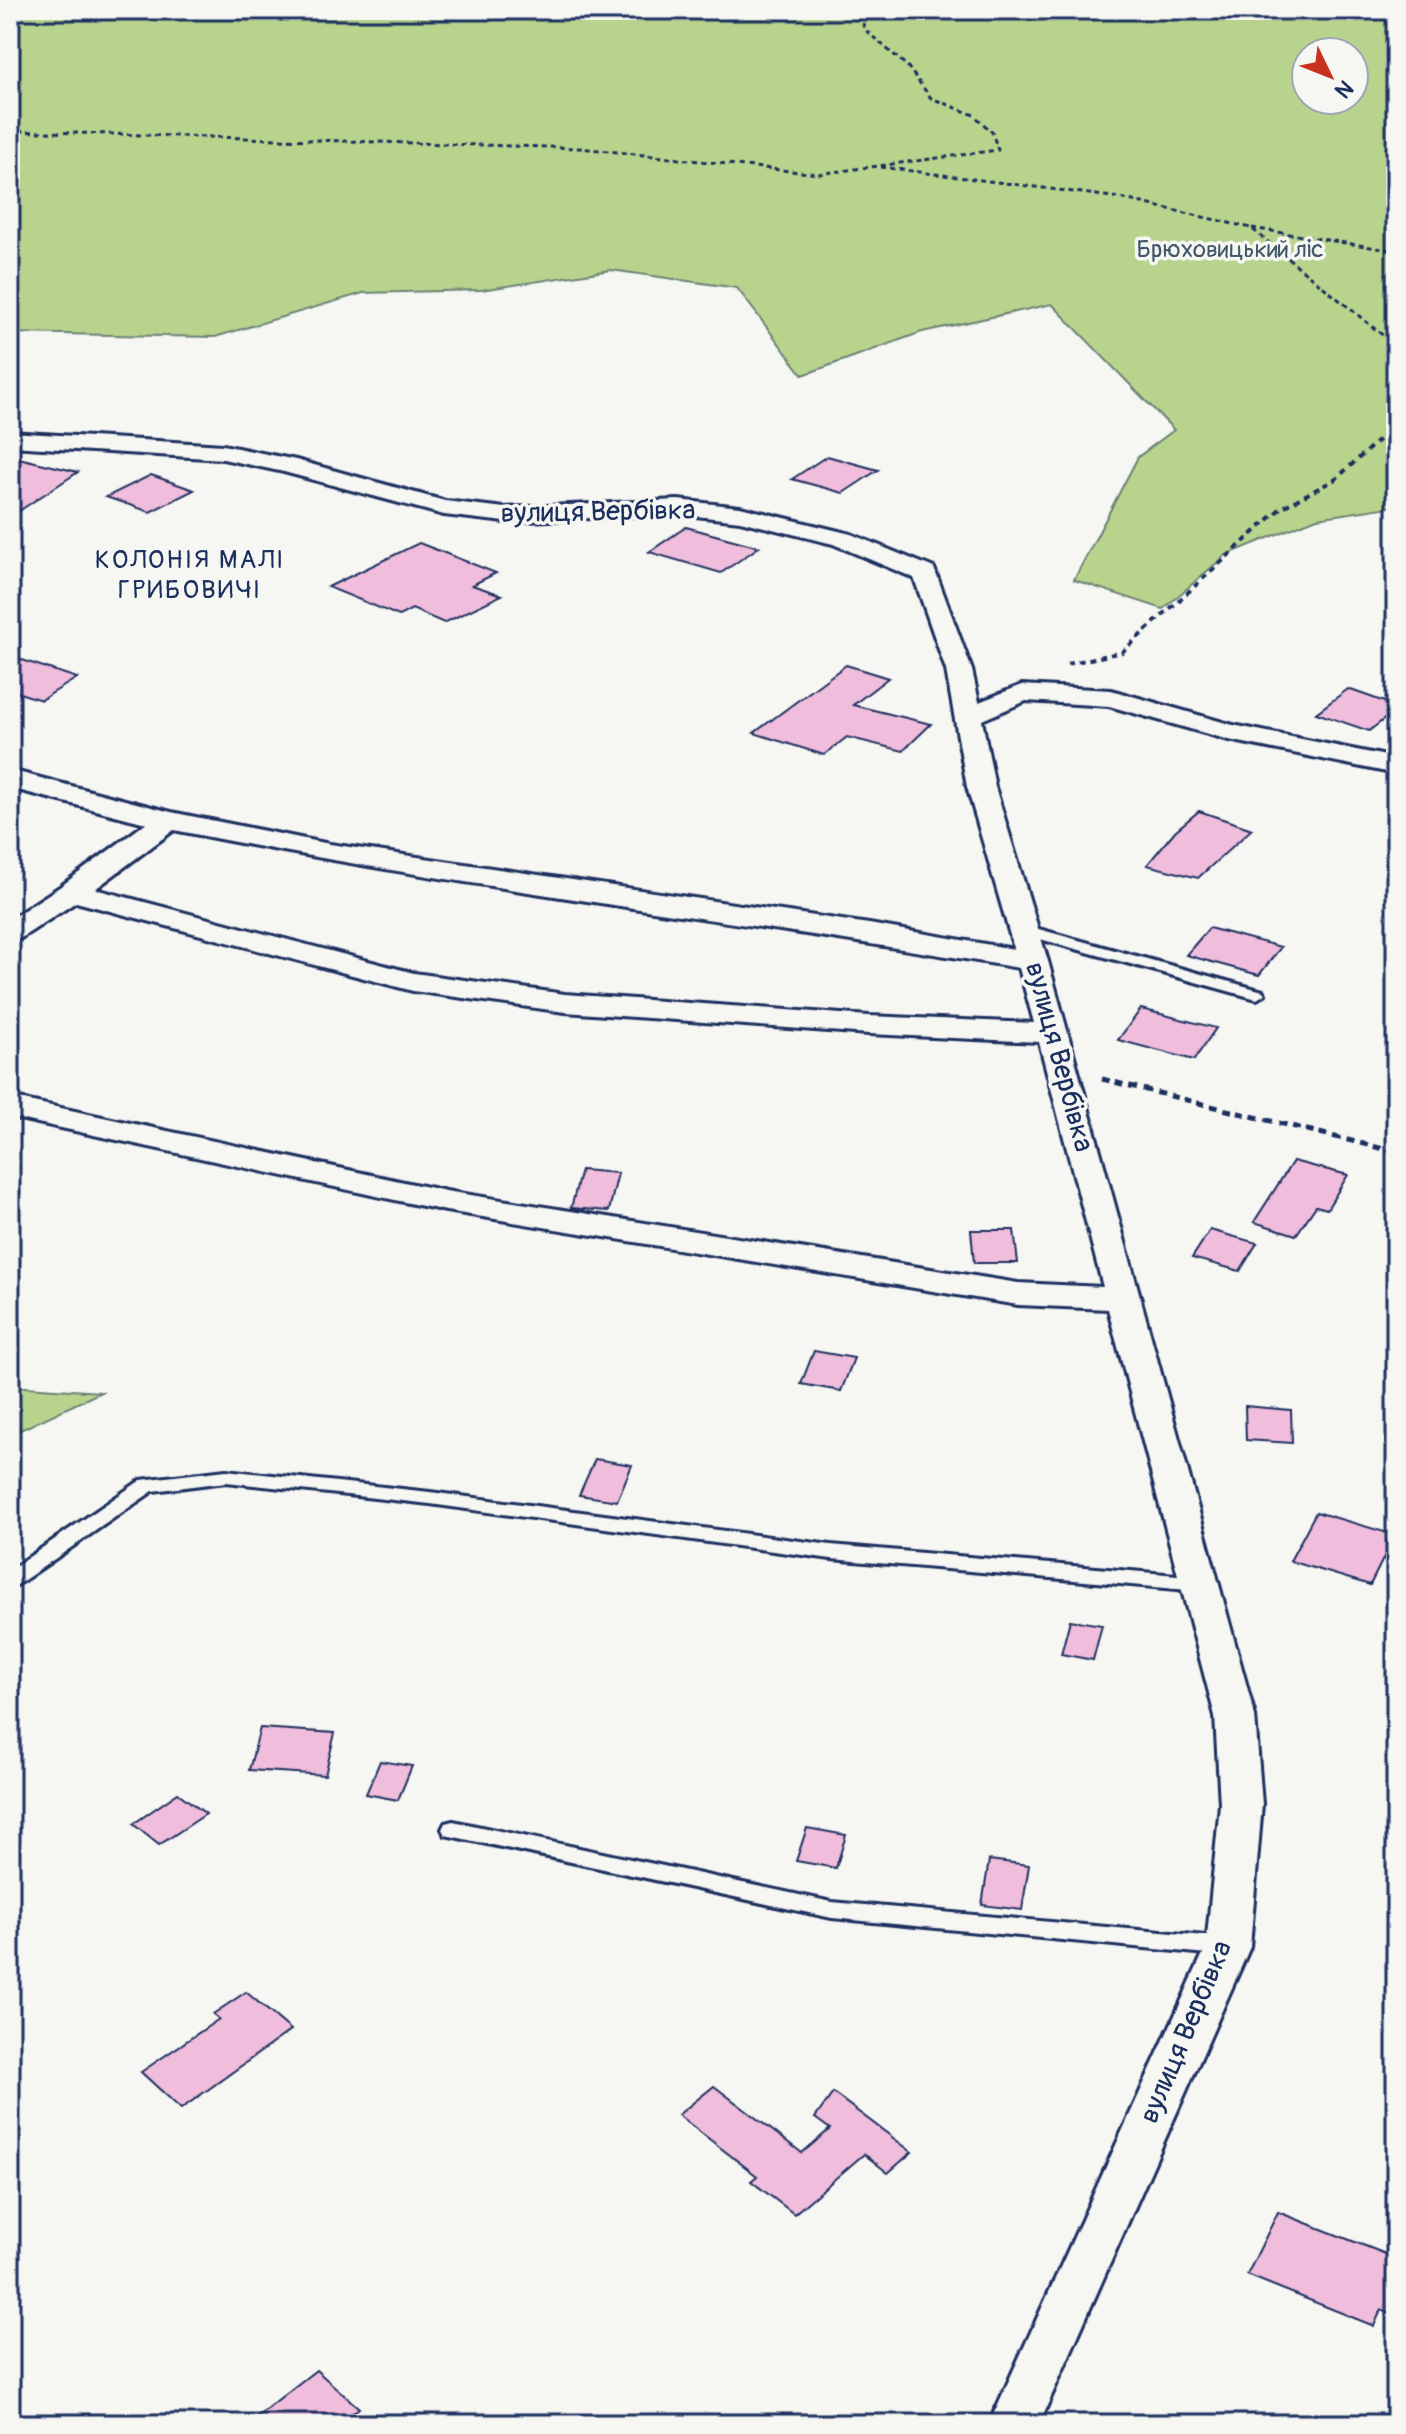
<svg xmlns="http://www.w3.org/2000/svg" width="1406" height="2434" viewBox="0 0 1406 2434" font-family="Pangolin,sans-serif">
	<rect width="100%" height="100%" fill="#f6f6f2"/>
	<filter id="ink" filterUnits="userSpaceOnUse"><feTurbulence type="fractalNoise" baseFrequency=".0125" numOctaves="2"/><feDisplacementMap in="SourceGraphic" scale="16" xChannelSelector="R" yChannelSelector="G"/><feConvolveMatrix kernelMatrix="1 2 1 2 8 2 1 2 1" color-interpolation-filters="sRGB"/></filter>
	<g filter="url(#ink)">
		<g fill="#b8d48c" stroke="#6a8275" stroke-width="2" fill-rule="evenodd">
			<path d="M10 10H1396V506L1317 518 1226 555 1163 609 1074 580 1138 457 1174 430 1052 304 922 332 803 375 737 288 611 270 481 290 363 293 215 337 10 333ZM1306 52H1354V100H1306Z"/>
			<polygon points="10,1386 101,1392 10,1435"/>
		</g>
		<g fill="#f0bddc" stroke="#1b2f5e" stroke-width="2">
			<polygon points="10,456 78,472 10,517"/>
			<polygon points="827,456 878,470 843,493 792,479"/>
			<polygon points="151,475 194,490 150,512 106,497"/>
			<polygon points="686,527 759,547 721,573 649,552"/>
			<polygon points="419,543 496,573 472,585 502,595 444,623 412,609 399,616 328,587"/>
			<polygon points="10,656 77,678 41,700 10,690"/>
			<polygon points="846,665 888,678 853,705 931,724 903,751 847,737 824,755 754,733"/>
			<polygon points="1348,689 1396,706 1396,710 1369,731 1316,713"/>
			<polygon points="1199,811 1252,829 1198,878 1147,865 1175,831"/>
			<polygon points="1209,928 1281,947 1259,975 1186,955"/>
			<polygon points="1141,1009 1216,1028 1194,1060 1118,1040"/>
			<polygon points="1293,1161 1348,1175 1327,1209 1316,1206 1296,1235 1254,1222"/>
			<polygon points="581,1170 618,1173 609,1211 571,1208"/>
			<polygon points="971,1230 1014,1230 1018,1263 974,1263"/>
			<polygon points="1210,1230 1257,1243 1240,1271 1192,1258"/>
			<polygon points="814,1351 854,1358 841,1391 801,1384"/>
			<polygon points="1245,1406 1291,1410 1292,1443 1246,1440"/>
			<polygon points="595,1459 632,1465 617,1501 579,1495"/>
			<polygon points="1316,1512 1395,1535 1370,1585 1290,1561"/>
			<polygon points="1070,1620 1102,1625 1093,1660 1061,1654"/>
			<polygon points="260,1728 335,1733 325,1775 249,1770"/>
			<polygon points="380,1761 412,1766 398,1800 366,1794"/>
			<polygon points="178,1793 206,1814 159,1845 133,1824"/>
			<polygon points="807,1828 846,1835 836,1868 796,1861"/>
			<polygon points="989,1860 1029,1865 1022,1910 982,1905"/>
			<polygon points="246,1992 291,2030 181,2109 141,2072 219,2019 213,2014"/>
			<polygon points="714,2086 802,2153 830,2129 815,2118 833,2093 912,2152 888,2173 864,2154 794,2214 751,2181 757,2176 678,2115"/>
			<polygon points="1278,2212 1396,2258 1396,2317 1381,2310 1374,2326 1247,2275"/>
			<polygon points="316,2370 359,2408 339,2424 247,2424"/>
		</g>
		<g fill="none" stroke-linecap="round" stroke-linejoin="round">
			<defs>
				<g id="service">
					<polygon points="1024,925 1263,991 1265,994 1257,999 1018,933 1016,930"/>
					<polygon points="226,1470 430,1492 831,1545 1200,1577 1207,1579 1210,1584 1207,1589 1200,1591 831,1559 430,1504 226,1482 153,1491 17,1585 10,1587 10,1570 141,1480"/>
					<polygon points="453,1821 832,1902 1228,1938 1236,1941 1239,1947 1236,1953 1228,1956 832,1918 445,1835 442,1829 445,1823"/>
				</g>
				<path id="minor" d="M10 432 223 445 296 460 445 501 505 508 678 500 740 507 851 534 934 568 972 670 979 702 1022 685 1111 690 1233 725 1396 758V774L1229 740 1109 706 1026 701 982 720 995 787 1048 961 1255 1716 1262 1804 1250 1947 1039 2424H989L1206 1947 1220 1804 1215 1716 1108 1309 1018 1305 446 1211 10 1117V1097L446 1191 1018 1283 1103 1287 1039 1042 869 1034 565 1012 413 991 76 902 21 938 10 941V919L61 886 146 823 10 788V770L171 812 330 844 869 924 1014 949 967 787 946 670 914 578 833 544 740 521 678 514 505 522 444 515 284 472 223 459 10 446ZM174 830C454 887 738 920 1019 968L1034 1023 869 1016 565 994 414 973 95 889Z"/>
			</defs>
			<use href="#service" stroke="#1b2f5e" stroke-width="6"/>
			<use href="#minor" stroke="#1b2f5e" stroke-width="6"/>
			<g stroke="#1b2f5e" stroke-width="3" stroke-dasharray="5 4" stroke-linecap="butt">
				<polyline points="10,131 580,148 818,174 998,150 992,132 974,115 931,98 907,66 864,29 861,10"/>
				<polyline points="881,167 1120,198 1251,228 1396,346"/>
				<polyline points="1252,228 1396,251"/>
			</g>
			<polyline stroke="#1b2f5e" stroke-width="4" stroke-dasharray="6 5" stroke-linecap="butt" points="1067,664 1122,652 1281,508 1336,479 1396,424"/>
			<polyline stroke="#1b2f5e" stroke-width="5" stroke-dasharray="8 6" stroke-linecap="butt" points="1102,1079 1396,1152"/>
			<use href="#service" fill="#f6f6f2" fill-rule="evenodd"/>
			<use href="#minor" fill="#f6f6f2" fill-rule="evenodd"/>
		</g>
	</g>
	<g text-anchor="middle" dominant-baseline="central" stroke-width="7" stroke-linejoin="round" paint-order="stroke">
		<g font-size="24" fill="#42586a" stroke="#f6f6f2">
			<text x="1230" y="249">Брюховицький ліс</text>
		</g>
		<g font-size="26" letter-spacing="2" fill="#1b2f5e" stroke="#f6f6f2">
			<text x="190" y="560">КОЛОНІЯ МАЛІ<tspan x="190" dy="30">ГРИБОВИЧІ</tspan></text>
		</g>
		<g font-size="28" fill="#1b2f5e" stroke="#f6f6f2">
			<text transform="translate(598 512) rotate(-1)">вулиця Вербівка</text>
			<text transform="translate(1059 1057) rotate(75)">вулиця Вербівка</text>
			<text transform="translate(1186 2032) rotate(-67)">вулиця Вербівка</text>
		</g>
	</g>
	<rect width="1406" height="2434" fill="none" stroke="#f6f6f2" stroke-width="40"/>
	<rect x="20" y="20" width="1366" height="2394" fill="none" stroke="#1b2f5e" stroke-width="3" filter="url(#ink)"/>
	<g transform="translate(1330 76) rotate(133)"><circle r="38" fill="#f6f6f2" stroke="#9ea6b7" stroke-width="2"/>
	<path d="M0-6L14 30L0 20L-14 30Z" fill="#c8321e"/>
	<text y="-12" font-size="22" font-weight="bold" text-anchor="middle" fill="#1b2f5e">N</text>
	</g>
</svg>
